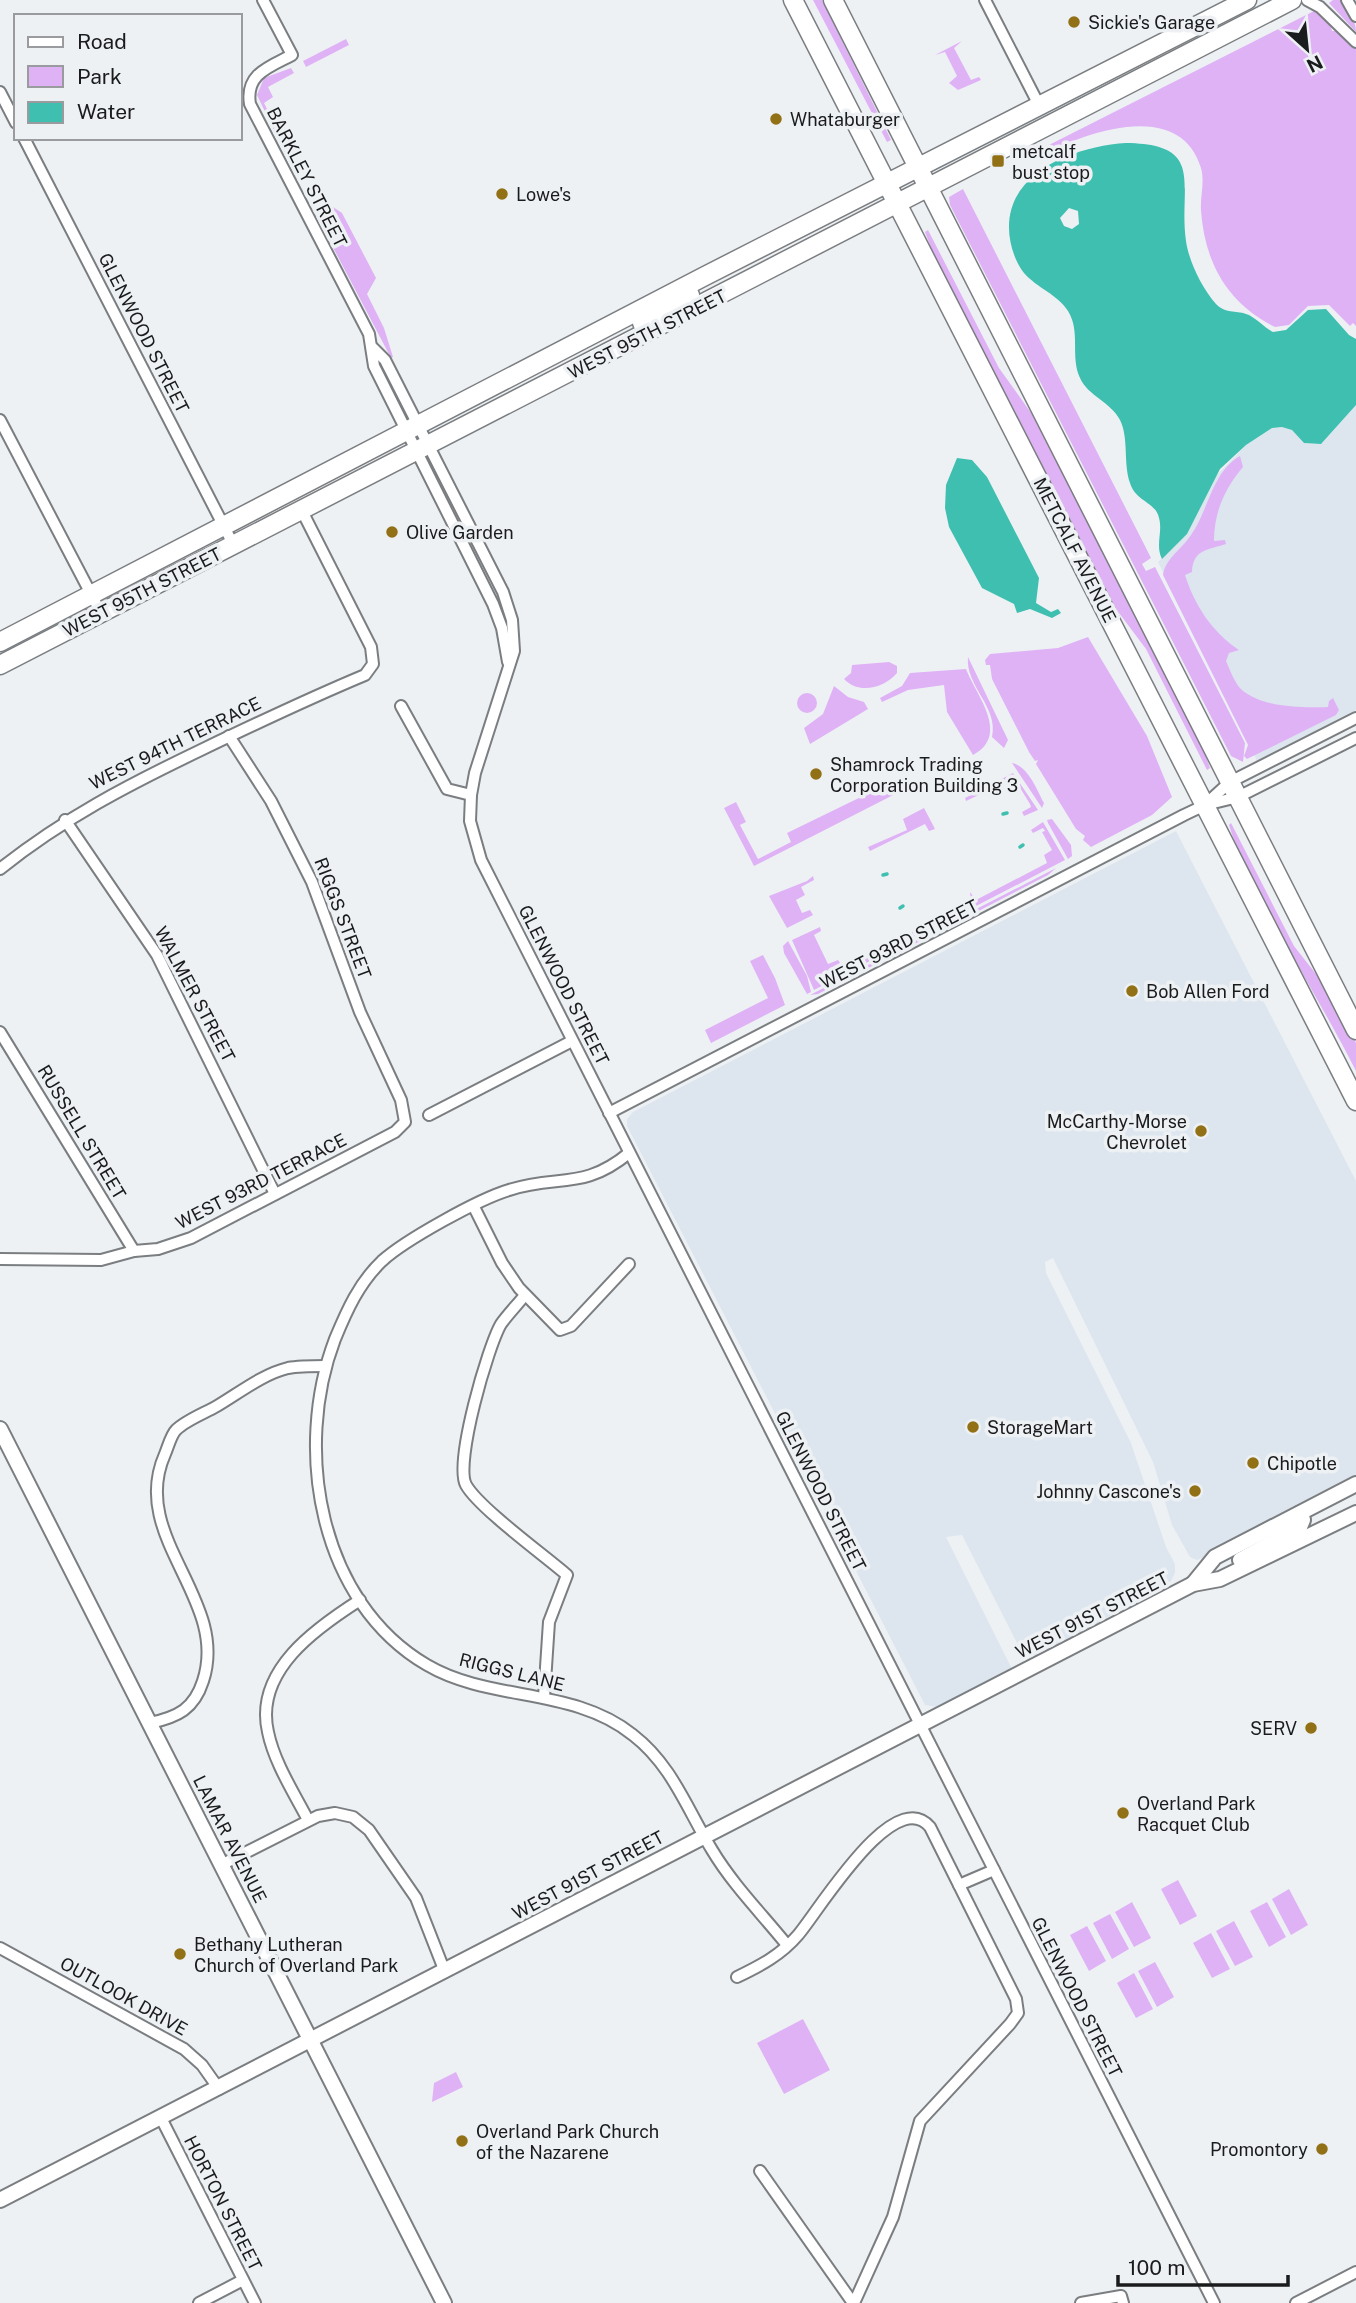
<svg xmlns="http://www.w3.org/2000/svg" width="1356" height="2303" viewBox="0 0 1356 2303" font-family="'Public Sans',sans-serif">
	<rect width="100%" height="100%" fill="#eef1f4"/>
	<g fill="#dde6ef">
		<polygon points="1356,405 1356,710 1257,761 1158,562 1187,534 1212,480 1246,445 1272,428 1283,427 1292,430 1304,443 1321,444"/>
		<polygon points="1176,831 1356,1181 1356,1479 1202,1558 1197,1560 1190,1557 1172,1525 1153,1462 1053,1258 1045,1262 1046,1273 1131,1443 1166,1547 1175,1564 1175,1573 1171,1581 1101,1621 1030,1658 1020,1649 962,1535 946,1537 1012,1669 937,1707 925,1705 627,1126 627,1119 633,1112"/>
	</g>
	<g fill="#dfb2f6">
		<polygon points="813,0 822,0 891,140 887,142"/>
		<path d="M1333 0H1343C1347 13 1356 19 1356 32L1329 3Z"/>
		<path d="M1316 10 1330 24 1332 31H1336L1356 47V326L1353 323 1350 326 1329 305 1308 306 1289 325 1275 327C1227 303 1205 263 1201 211 1200 196 1205 183 1201 168 1179 96 1082 134 1037 157L1035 152Z"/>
		<polygon points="346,39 349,45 306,67 303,61"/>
		<polygon points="962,41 954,48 971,80 979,77 981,80 958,90 949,83 957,76 945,52 935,55"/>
		<polygon points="291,68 294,73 268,87 273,97 264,103 300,174 296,176 257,95 264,78"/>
		<polygon points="963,189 1145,546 1151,558 1142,564 1146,571 1155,567 1245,743 1243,762 1231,756 950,205 949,197"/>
		<polygon points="333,207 342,213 376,278 367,294 384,328 393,357 391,358 326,234 326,226 321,224 321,214"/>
		<polygon points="928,230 999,368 1039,424 1199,736 1210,768 1207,770 1146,649 1107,597 934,256 925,232"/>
		<path d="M1240 456 1243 467C1225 488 1214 512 1214 541L1225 540 1226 544C1208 550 1193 549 1192 572L1185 575C1195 606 1212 632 1239 650L1229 653 1226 661C1230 670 1235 684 1242 690 1263 708 1303 708 1328 707L1329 701 1333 698 1339 710 1336 715 1247 759 1244 756 1248 745 1163 575C1165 560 1179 551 1188 539 1208 515 1211 472 1240 456Z"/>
		<polygon points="1088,637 1147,736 1172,797 1152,815 1091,847 1083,840 1085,836 1076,829 1036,764 1038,760 1035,761 1029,752 992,679 990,665 986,665 985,660 990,654 1058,648"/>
		<path d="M968 657 1008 740 1004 748 992 737C999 707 965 686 968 657Z"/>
		<path d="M889 662 897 666V673C884 688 859 695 844 679L851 673 852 665Z"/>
		<path d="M966 669C976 695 1011 735 973 755L947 712 944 685 908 690 882 702 880 698 902 686 910 673Z"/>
		<polygon points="834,686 848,697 864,702 868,709 810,744 804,728 823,714"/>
		<circle cx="807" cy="703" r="10"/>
		<path d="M1012 763C1028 766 1037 790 1044 803L1042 808Z"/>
		<polygon points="1013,773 1038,810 1024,816 1022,812 1031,807 1030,804 1019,786 1011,790 1006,782 966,801 965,798"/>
		<polygon points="904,776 909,787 754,866 724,808 736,802 746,822 740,825 758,859 791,842 787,833"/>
		<polygon points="924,808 935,829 929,831 925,824 870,851 868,847 907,830 903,819"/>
		<polygon points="1052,819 1071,845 1072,856 1068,859 1048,823 1047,820"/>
		<polygon points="1043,822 1065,860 814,990 792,940 820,927 821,931 814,935 828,964 838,960 843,967 971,902 970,892 976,900 1047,863 1044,855 1052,850 1042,832 1045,831 1043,828 1033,833 1031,830"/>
		<path d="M1231 823 1294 946 1327 988 1356 1043V1071C1327 1014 1294 961 1264 904 1251 878 1237 853 1229 825Z"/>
		<polygon points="1056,868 1048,875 818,994 810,995"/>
		<polygon points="813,876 814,880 801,887 805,895 796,900 802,913 810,910 813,915 787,928 769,896 807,881"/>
		<polygon points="788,941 807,976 811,992 807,994 784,953 783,946"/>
		<polygon points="763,955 775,978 785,1005 711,1043 705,1030 768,998 750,961"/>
		<polygon points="1178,1880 1197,1916 1180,1925 1161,1889"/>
		<polygon points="1289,1889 1308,1925 1291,1935 1272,1899"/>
		<polygon points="1132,1902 1151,1938 1134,1947 1115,1912"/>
		<polygon points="1267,1902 1286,1937 1269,1947 1250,1911"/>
		<polygon points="1110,1914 1129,1949 1112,1959 1093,1923"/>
		<polygon points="1234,1921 1253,1957 1235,1966 1216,1931"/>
		<polygon points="1087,1926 1106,1961 1089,1971 1070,1935"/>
		<polygon points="1211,1933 1230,1969 1212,1978 1193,1943"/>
		<polygon points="1155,1962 1174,1997 1157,2007 1138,1971"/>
		<polygon points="1134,1973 1153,2009 1136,2018 1117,1983"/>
		<polygon points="803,2019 830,2070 784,2094 757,2043"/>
		<polygon points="456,2072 463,2087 432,2102 434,2083"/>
	</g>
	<g fill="#3ebfb0" fill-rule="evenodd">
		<path d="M1126 143C1207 144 1178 185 1186 241 1189 262 1202 288 1216 304 1226 314 1235 310 1246 314 1254 316 1265 328 1273 332L1286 330 1308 310 1326 309 1349 335 1356 339V405L1321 444 1304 443 1292 430 1282 427 1272 428 1246 445 1220 469 1187 534 1162 559C1155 545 1163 532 1159 518 1156 502 1136 502 1130 483 1123 463 1129 438 1120 420 1111 402 1088 396 1080 378 1070 356 1081 332 1068 311 1057 294 1037 288 1024 273 1015 262 1009 243 1009 228 1008 170 1078 146 1126 143ZM1069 208 1078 211 1079 224 1072 229 1064 226 1060 218Z"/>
		<polygon points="957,458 972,460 987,477 1039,578 1036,603 1051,612 1058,609 1061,613 1052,618 1030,609 1017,613 1014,604 982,588 949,527 945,508 946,485"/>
	</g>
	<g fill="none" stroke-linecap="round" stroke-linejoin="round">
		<g stroke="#3ebfb0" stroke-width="3.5">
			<polyline points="1003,814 1007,813"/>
			<polyline points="1020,847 1023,845"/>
			<polyline points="883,875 887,874"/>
			<polyline points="900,908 903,906"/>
		</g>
		<defs>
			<g id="minor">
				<path d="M263 0 292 55C269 67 245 74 250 104L369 334 374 366 493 604 502 628 508 662"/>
				<polyline points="985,0 1040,107"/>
				<polyline points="1307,0 1320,7 1356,42"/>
				<polyline points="1347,0 1356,16"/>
				<polyline points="0,92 16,123"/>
				<polyline points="24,138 233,544"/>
				<polyline points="373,348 385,360 503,592 512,620 514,651 475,773 471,795 470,821 481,860 1214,2303"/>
				<polyline points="0,420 101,613"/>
				<polyline points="401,706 447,789 471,795"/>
				<polyline points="1207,803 1230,782 1356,718"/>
				<polyline points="65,820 157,955 275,1194"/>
				<path d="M0 869C64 818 128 785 201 750 255 724 310 698 365 675L373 664 371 647 301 509"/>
				<polyline points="0,1032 134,1251"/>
				<polyline points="609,1113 1184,815 1205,805 1238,797 1356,738"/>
				<polyline points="429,1115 572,1041"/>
				<path d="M629 1153C583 1191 558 1174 509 1190 479 1199 405 1240 382 1261 359 1283 347 1310 335 1339 293 1449 319 1602 427 1665 490 1702 574 1687 633 1735 672 1765 687 1809 712 1850 733 1885 762 1914 787 1945"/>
				<polyline points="474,1207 502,1263 519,1288 560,1330 571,1326 629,1264"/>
				<polyline points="0,1259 101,1260 134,1251 158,1249 191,1238 395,1132 405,1122 401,1100 360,1012 312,882 271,801 229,736"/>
				<path d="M525 1295C518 1304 508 1314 501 1324 488 1346 454 1463 466 1485 479 1508 544 1555 567 1575L549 1622 544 1697"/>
				<path d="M150 1723C178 1717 194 1709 203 1681 230 1599 128 1537 165 1454 168 1447 171 1435 176 1430 186 1420 205 1413 217 1406 239 1393 263 1374 288 1368 299 1366 313 1366 325 1366"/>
				<path d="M308 1820C294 1793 274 1762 268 1732 254 1671 316 1628 360 1600"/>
				<polyline points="221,1865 318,1816 335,1813 353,1817 369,1830 416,1898 445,1972"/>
				<polyline points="959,1885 994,1870"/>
				<polyline points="0,1948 184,2049 202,2065 219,2089"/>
				<path d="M737 1977C760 1966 781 1955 798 1935 818 1912 894 1784 930 1827L1016 1999 1018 2013 1010 2024 920 2121 893 2217 854 2303"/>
				<polyline points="161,2118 255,2303"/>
				<polyline points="760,2171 853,2303"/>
				<polyline points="199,2303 243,2280"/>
				<polyline points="1081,2303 1121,2296 1123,2303"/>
				<polyline points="1296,2303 1356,2272"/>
			</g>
			<g id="tertiary">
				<polyline points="0,1429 444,2303"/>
				<polyline points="1240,1560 1300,1527 1303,1520 1301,1513"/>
				<polyline points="1193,1584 1215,1557 1356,1484"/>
				<polyline points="0,2200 1193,1584 1220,1579 1356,1513"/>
			</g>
			<g id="primary">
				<polyline points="793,0 1356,1101"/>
				<polyline points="833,0 1356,1030"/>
				<polyline points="642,323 690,295"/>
				<polyline points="0,642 705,276 1247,0"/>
				<polyline points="0,665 1292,0"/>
			</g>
		</defs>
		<use href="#minor" stroke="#7b7e81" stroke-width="14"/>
		<use href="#tertiary" stroke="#7b7e81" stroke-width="18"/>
		<use href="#primary" stroke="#7b7e81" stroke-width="21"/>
		<use href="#minor" stroke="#fff" stroke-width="10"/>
		<use href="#tertiary" stroke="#fff" stroke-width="14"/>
		<use href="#primary" stroke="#fff" stroke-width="18"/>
	</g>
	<g fill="#917016" stroke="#eef1f4" stroke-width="2.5">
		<circle cx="1074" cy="22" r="7"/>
		<circle cx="776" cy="119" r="7"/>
		<rect x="991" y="154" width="14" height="14" rx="3.5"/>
		<circle cx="502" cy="194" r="7"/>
		<circle cx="392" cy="532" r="7"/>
		<circle cx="816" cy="774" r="7"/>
		<circle cx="1132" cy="991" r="7"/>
		<circle cx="1201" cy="1131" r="7"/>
		<circle cx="973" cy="1427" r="7"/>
		<circle cx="1253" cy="1463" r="7"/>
		<circle cx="1195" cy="1491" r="7"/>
		<circle cx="1311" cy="1728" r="7"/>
		<circle cx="1123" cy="1813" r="7"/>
		<circle cx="180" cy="1954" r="7"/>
		<circle cx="462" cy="2141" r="7"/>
		<circle cx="1322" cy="2149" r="7"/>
	</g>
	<g text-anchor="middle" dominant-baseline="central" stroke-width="7" stroke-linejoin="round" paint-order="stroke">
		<g font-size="18" fill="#1a1b1c" stroke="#eef1f4" text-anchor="start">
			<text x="1088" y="22">Sickie's Garage</text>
			<text x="790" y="119">Whataburger</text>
			<text x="1012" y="151">metcalf<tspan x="1012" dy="21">bust stop</tspan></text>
			<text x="516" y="194">Lowe's</text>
			<text x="406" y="532">Olive Garden</text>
			<text x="830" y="764">Shamrock Trading<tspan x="830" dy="21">Corporation Building 3</tspan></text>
			<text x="1146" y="991">Bob Allen Ford</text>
			<text x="1187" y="1121" text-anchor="end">McCarthy-Morse<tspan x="1187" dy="21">Chevrolet</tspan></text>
			<text x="987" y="1427">StorageMart</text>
			<text x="1267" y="1463">Chipotle</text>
			<text x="1181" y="1491" text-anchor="end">Johnny Cascone's</text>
			<text x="1297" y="1728" text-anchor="end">SERV</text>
			<text x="1137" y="1803">Overland Park<tspan x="1137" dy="21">Racquet Club</tspan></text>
			<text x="194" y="1944">Bethany Lutheran<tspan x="194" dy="21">Church of Overland Park</tspan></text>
			<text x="476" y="2131">Overland Park Church<tspan x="476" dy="21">of the Nazarene</tspan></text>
			<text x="1308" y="2149" text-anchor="end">Promontory</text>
		</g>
		<g font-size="18" fill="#1a1b1c" stroke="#eef1f4">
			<text transform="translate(307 177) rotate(63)">BARKLEY STREET</text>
			<text transform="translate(144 333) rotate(63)">GLENWOOD STREET</text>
			<text transform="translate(647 334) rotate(-27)">WEST 95TH STREET</text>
			<text transform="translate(1075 550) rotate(63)">METCALF AVENUE</text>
			<text transform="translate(142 592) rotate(-27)">WEST 95TH STREET</text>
			<text transform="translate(175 743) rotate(-26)">WEST 94TH TERRACE</text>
			<text transform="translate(343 918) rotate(69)">RIGGS STREET</text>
			<text transform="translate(899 944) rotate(-27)">WEST 93RD STREET</text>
			<text transform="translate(564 985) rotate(63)">GLENWOOD STREET</text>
			<text transform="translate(195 994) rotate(62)">WALMER STREET</text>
			<text transform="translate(82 1132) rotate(59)">RUSSELL STREET</text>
			<text transform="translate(261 1181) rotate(-27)">WEST 93RD TERRACE</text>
			<text transform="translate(821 1491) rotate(63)">GLENWOOD STREET</text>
			<text transform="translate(1092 1615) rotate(-27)">WEST 91ST STREET</text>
			<text transform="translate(512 1672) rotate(14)">RIGGS LANE</text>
			<text transform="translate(230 1839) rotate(63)">LAMAR AVENUE</text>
			<text transform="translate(588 1875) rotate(-28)">WEST 91ST STREET</text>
			<text transform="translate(124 1996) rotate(29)">OUTLOOK DRIVE</text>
			<text transform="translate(1077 1997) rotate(63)">GLENWOOD STREET</text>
			<text transform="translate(223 2203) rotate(63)">HORTON STREET</text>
		</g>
	</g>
	<rect x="14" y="14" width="228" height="126" fill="#eef1f4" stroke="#999b9e" stroke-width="2"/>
	<rect x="28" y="37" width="35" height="10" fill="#ffffff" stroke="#999b9e" stroke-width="2"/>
	<text x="77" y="49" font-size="21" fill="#1a1b1c">Road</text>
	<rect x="28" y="66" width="35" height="21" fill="#dfb2f6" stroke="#999b9e" stroke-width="2"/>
	<text x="77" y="84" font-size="21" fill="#1a1b1c">Park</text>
	<rect x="28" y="102" width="35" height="21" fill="#3ebfb0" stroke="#999b9e" stroke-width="2"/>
	<text x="77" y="119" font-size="21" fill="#1a1b1c">Water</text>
	<g transform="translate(1307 49) rotate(153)" stroke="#eef1f4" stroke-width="5" paint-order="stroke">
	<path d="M0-5L12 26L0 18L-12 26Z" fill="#1a1b1c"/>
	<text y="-10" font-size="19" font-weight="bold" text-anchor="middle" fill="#1a1b1c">N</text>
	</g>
	<path d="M1118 2275v10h170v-10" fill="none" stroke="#1a1b1c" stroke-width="3.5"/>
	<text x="1128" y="2275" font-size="21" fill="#1a1b1c" stroke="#eef1f4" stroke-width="5" paint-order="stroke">100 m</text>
</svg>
